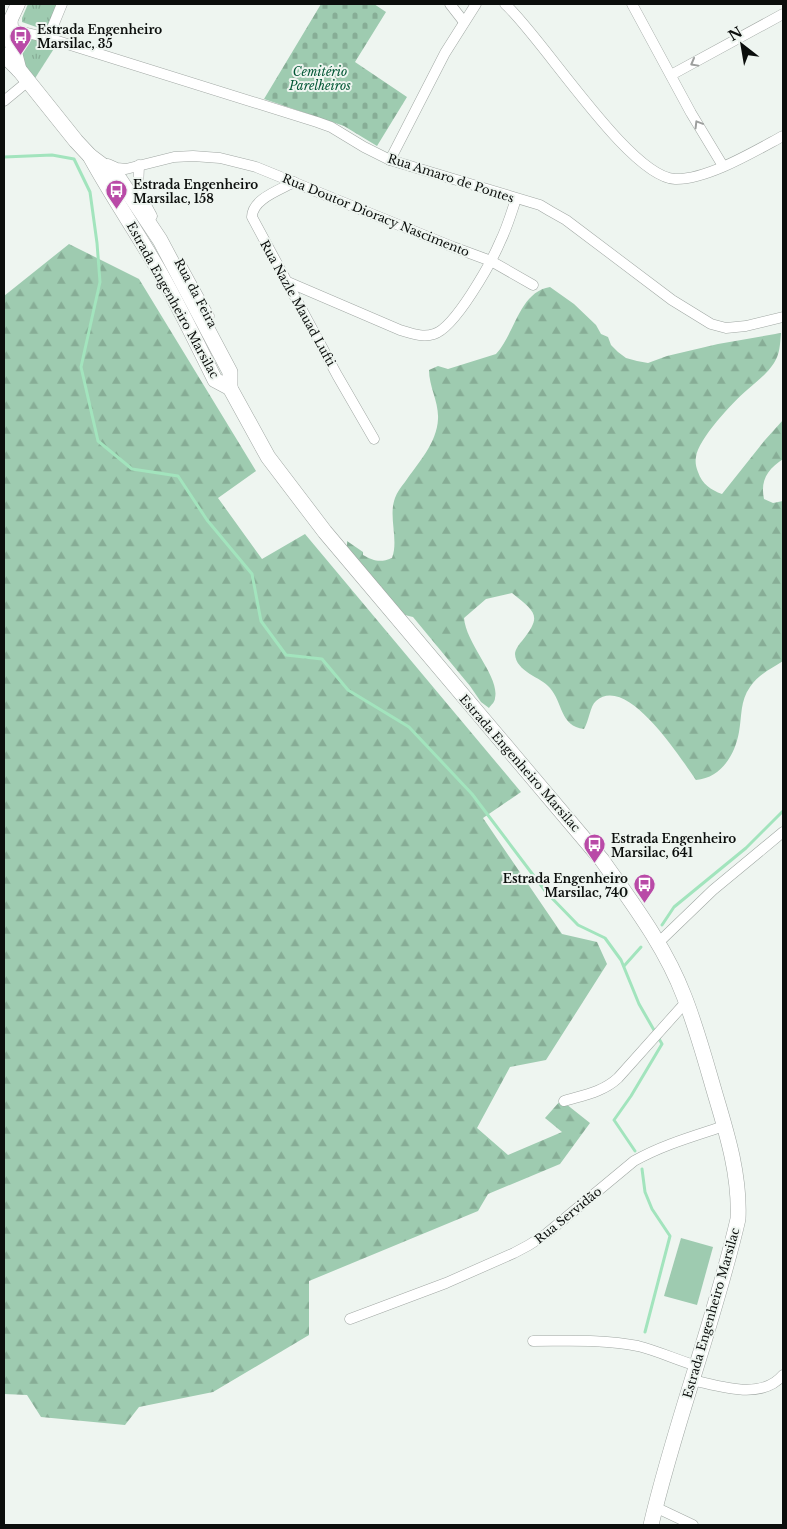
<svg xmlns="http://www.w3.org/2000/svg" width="787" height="1529" viewBox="0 0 787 1529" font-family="'Libre Baskerville',serif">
	<defs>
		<pattern id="forest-firs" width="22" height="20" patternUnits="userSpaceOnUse" patternTransform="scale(1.25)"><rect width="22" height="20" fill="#9ecbb0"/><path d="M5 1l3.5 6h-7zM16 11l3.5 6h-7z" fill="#87ad96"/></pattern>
		<pattern id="cemetery-stones" width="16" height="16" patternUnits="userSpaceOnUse" patternTransform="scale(1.25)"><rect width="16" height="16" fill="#9ecbb0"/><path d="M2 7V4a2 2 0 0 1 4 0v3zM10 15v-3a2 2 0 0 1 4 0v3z" fill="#87ad96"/></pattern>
		<pattern id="park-tufts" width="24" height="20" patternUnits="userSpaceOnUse" patternTransform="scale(1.25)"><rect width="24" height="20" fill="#9ecbb0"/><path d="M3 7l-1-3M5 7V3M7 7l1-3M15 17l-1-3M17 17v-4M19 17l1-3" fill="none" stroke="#87ad96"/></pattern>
	</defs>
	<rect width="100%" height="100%" fill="#eef5f0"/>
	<polygon fill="#9ecbb0" points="681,1238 713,1247 697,1305 664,1296"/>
	<g fill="url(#forest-firs)">
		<polygon points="69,244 139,279 256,471 218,498 262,559 305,534 521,792 483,818 562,934 597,942 607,964 546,1060 510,1067 477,1128 508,1155 562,1132 545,1118 561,1100 590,1123 560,1164 488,1194 478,1211 309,1281 309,1335 213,1392 139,1407 125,1425 41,1417 27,1395 4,1394 4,296"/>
		<path d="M550 287 574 304 596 325 601 334 608 337 611 345 618 352 626 358 637 361 648 363 667 356 718 344 781 333C780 344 780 354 774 363 767 374 757 381 747 390 733 402 698 439 696 457 695 462 696 467 698 472 702 484 711 490 722 494L765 440 783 420V459C768 469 760 480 764 499L773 503 783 501V661C772 668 758 675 750 687 740 701 742 716 739 732 735 755 721 778 696 780 681 759 627 673 596 701 590 706 589 721 584 729 560 726 563 703 550 688 541 677 516 672 515 654 515 650 519 644 522 641 543 615 535 612 512 593L486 599 464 618C466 644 500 677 495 698 495 702 491 705 489 708L481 702 470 686 413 617C396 614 388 601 381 586L369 584 347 551V541L363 552V555C374 561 380 563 392 558 399 539 388 517 395 498 397 492 401 487 405 482 418 463 437 443 438 419 439 402 429 387 429 370L438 366 448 369 496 354C515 334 519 292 550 287Z"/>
	</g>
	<polygon fill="url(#cemetery-stones)" points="321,4 374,4 386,12 355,62 407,97 377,146 344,126 264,99"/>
	<g fill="url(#park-tufts)">
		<polygon points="28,4 58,4 47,29 45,30 22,22 22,18"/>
		<polygon points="19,33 55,47 32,83 14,38"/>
	</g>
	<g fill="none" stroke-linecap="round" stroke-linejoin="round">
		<g stroke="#a2e4bd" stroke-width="3">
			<polyline points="4,157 52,155 74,159 90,192 97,243 100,282 81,367 98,441 132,469 178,476 207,520 252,574 261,621 286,655 322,659 348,690 409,727 472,794 546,892 578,925 605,938 621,960 639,1004 662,1044 631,1096 614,1120 635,1151"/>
			<polyline points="662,925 674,907 746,848 783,811"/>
			<polyline points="624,966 641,947"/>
			<polyline points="642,1169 645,1192 652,1209 670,1236 645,1332"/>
		</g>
		<defs>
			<g id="minor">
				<polyline points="450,4 464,22"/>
				<path d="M505 4C542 37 629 177 675 179 707 180 755 151 783 136"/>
				<polyline points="632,4 691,113 723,166"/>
				<polyline points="11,29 48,38 317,122 331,127 364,147 390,160 540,205 550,211 566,220 672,300 711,324 726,328 746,326 783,317"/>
				<polyline points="48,38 62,4"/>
				<polyline points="671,75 783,14"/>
				<polyline points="4,101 27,82"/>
				<polyline points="390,160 445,53 476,4"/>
				<polyline points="108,164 117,168 126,169 174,157 193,156 220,158 256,167 453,247 491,261 533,285"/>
				<polyline points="139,165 138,190 152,216"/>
				<path d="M294 182C280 190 252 199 252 217L337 375 374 439"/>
				<polyline points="181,265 209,316"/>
				<path d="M288 282 400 330C411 333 422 338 434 334 455 328 491 263 500 242 507 228 511 214 516 199"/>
				<polyline points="658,943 713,890 783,832"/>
				<path d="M564 1101C584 1095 603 1092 618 1078L686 1002"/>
				<path d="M350 1319 446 1283 514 1253 529 1245 546 1234 634 1161C662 1145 694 1136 724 1126"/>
				<path d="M533 1341C568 1341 604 1339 638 1346 658 1351 677 1360 697 1366"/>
				<path d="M692 1380C720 1386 761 1401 783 1375"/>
				<polyline points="655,1507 693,1525"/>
			</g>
			<polyline id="secondary" points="10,21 18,4"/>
			<g id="primary">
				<polyline points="10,21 12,43 19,70"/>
				<polyline points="4,55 20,71 76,141 90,156 118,177 160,240 230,372 230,388"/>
				<path d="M90 156C111 195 137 232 159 271 179 306 197 343 215 380L230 388 268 457 325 532 602 860C632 903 665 946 684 996 697 1029 706 1063 716 1097 728 1137 740 1177 738 1219 714 1323 675 1422 651 1525"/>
			</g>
		</defs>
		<use href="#minor" stroke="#a0a7a3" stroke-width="11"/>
		<use href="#secondary" stroke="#a0a7a3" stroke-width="15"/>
		<use href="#primary" stroke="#a0a7a3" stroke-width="16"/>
		<use href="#minor" stroke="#fff" stroke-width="10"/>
		<use href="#secondary" stroke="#fff" stroke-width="14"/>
		<use href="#primary" stroke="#fff" stroke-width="15"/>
	</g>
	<defs><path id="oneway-chevron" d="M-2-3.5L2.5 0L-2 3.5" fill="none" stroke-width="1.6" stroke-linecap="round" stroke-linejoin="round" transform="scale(1.25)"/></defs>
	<g stroke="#9d9f9e">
		<use href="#oneway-chevron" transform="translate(694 63) rotate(151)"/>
		<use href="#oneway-chevron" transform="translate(698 124) rotate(-121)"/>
	</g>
	<defs>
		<symbol id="bus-pin" viewBox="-11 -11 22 30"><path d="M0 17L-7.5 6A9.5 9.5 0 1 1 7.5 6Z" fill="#b94aa7" stroke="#eef5f0"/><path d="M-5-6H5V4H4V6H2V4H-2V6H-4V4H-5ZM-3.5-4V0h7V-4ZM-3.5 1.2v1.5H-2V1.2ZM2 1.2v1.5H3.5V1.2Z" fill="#fff"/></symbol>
	</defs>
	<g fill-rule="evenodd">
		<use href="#bus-pin" x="8" y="24" width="25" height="34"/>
		<use href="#bus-pin" x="104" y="178" width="25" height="34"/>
		<use href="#bus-pin" x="582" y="832" width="25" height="34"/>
		<use href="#bus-pin" x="632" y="872" width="25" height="34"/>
	</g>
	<g text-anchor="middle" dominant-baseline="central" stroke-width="4" stroke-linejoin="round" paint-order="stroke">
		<g font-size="12" font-weight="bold" fill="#0b0e0c" stroke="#eef5f0" text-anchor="start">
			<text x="37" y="29">Estrada Engenheiro<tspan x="37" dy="14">Marsilac, 35</tspan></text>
			<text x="133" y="184">Estrada Engenheiro<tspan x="133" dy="14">Marsilac, 158</tspan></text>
			<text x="611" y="838">Estrada Engenheiro<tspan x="611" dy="14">Marsilac, 641</tspan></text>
			<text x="628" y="878" text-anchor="end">Estrada Engenheiro<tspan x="628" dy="14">Marsilac, 740</tspan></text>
		</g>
		<g font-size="12" font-style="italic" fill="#025735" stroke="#eef5f0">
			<text x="320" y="71">Cemitério<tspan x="320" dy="14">Parelheiros</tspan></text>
		</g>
		<g font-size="12" fill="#0b0e0c" stroke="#eef5f0">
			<text transform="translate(451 178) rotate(18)">Rua Amaro de Pontes</text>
			<text transform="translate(376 215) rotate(22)">Rua Doutor Dioracy Nascimento</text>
			<text transform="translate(196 293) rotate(62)">Rua da Feira</text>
			<text transform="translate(173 300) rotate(61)">Estrada Engenheiro Marsilac</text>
			<text transform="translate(298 303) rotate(61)">Rua Nazle Mauad Lufti</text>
			<text transform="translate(520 763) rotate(49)">Estrada Engenheiro Marsilac</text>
			<text transform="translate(568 1215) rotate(-39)">Rua Servidão</text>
			<text transform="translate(711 1313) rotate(-74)">Estrada Engenheiro Marsilac</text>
		</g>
	</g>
	<rect width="787" height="1529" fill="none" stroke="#0b0e0c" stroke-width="10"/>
	<g transform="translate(742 45) rotate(329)" stroke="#eef5f0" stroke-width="4" paint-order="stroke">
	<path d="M0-4L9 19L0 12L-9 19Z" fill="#0b0e0c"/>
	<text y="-8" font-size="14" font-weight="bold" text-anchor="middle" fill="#0b0e0c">N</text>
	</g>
</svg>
